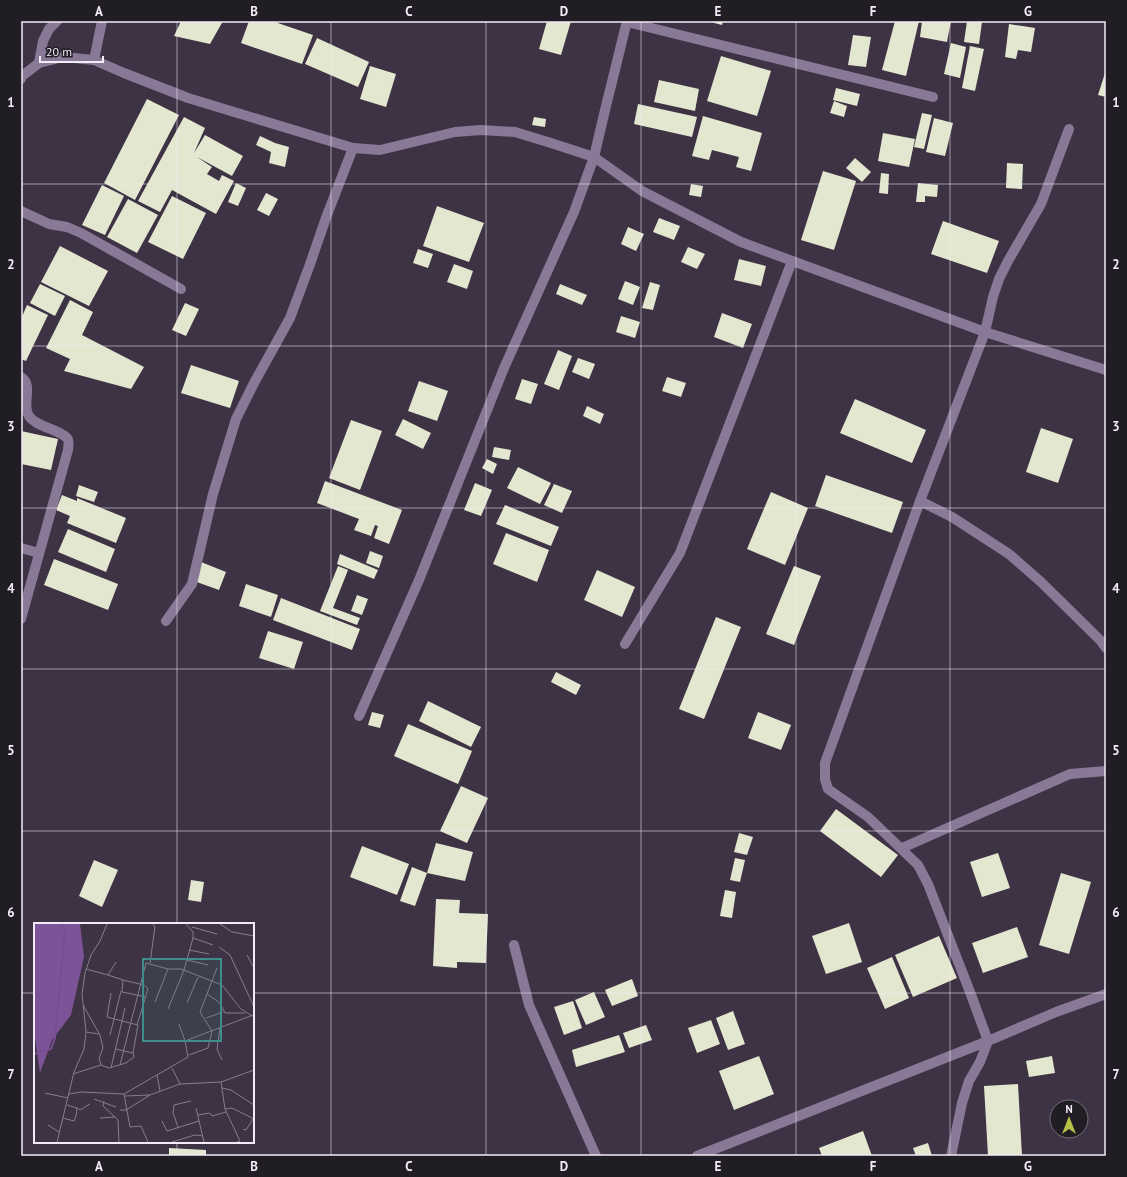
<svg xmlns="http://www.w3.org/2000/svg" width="1127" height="1177" viewBox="0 0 1127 1177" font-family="'PT Sans',sans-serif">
	<rect width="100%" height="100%" fill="#3d3344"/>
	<g fill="#e4e7d0">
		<polygon points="181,21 223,21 210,44 174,36"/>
		<polygon points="249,21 272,21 313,35 302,64 241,43"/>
		<polygon points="547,21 571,21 561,55 539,49"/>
		<polygon points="707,21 723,21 722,25"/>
		<polygon points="895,21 919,21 906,76 882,70"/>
		<polygon points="922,21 951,21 947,42 920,37"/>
		<polygon points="967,21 982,22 979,44 964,42"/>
		<polygon points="1009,24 1035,28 1031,52 1018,50 1016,59 1005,57"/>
		<polygon points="853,35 871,37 866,67 848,65"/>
		<polygon points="317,38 369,62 358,87 305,64"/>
		<polygon points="951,43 966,47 960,78 944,74"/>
		<polygon points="970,46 984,49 975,91 962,88"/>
		<polygon points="721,56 771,71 757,116 707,101"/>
		<polygon points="370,66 396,74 386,107 360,99"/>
		<polygon points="1106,70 1106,97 1098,95"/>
		<polygon points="659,80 699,89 695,111 654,102"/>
		<polygon points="836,88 860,94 857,106 833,100"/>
		<polygon points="147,99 179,115 135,200 104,183"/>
		<polygon points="834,101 847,106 844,117 830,113"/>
		<polygon points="638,104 697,117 692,137 634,124"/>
		<polygon points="922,113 932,115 924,149 914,147"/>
		<polygon points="703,116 762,133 751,171 736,167 739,157 712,150 709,160 692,156"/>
		<polygon points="184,117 205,128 194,153 205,135 243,156 232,176 197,157 212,167 207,174 219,181 222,175 234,181 216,214 172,190 160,212 138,201"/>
		<polygon points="534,117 546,119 545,127 532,125"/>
		<polygon points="934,118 953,123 945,156 926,152"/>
		<polygon points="883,133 915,139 909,167 878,161"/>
		<polygon points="260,136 275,143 289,147 285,167 269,163 271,152 256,145"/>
		<polygon points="855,158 871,172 862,182 846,168"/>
		<polygon points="1007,163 1023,164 1022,189 1006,188"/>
		<polygon points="823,171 856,181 834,250 801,240"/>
		<polygon points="881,173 889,174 888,194 879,193"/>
		<polygon points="236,183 246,188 238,206 228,202"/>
		<polygon points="918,183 938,185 937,197 925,196 925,202 916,202"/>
		<polygon points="691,184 703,186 701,197 689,195"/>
		<polygon points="102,185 124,196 105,235 82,225"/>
		<polygon points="266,193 278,199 269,216 257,210"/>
		<polygon points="172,196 206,213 183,259 148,242"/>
		<polygon points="128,199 158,215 137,253 107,237"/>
		<polygon points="437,206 484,223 469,262 423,246"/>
		<polygon points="659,218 680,226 674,240 653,232"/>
		<polygon points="943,221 999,241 987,273 931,254"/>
		<polygon points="628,227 644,234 636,251 621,244"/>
		<polygon points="60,246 108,271 89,306 41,282"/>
		<polygon points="688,247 705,254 697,269 681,262"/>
		<polygon points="418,249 433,254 428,268 413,263"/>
		<polygon points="739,259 766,266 761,286 734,280"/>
		<polygon points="454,264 473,271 467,289 447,282"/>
		<polygon points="625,281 640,287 633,305 618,299"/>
		<polygon points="650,282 660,285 653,310 642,308"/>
		<polygon points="40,284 65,296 55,316 30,303"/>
		<polygon points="560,284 587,295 582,305 556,294"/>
		<polygon points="70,300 93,312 82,335 144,367 131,389 64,371 70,359 46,348"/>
		<polygon points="185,303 199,309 186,336 172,330"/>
		<polygon points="27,305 48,315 26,361 21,359 21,319"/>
		<polygon points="722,313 752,324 743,348 714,337"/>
		<polygon points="621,316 640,322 635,338 616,332"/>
		<polygon points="558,350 572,356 559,390 544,384"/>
		<polygon points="578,358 595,364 589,379 572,372"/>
		<polygon points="191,365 239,381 230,408 181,393"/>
		<polygon points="667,377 686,383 681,397 662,391"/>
		<polygon points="522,379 538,384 531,404 515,399"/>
		<polygon points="419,381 448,391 437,421 408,411"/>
		<polygon points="855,399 926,430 912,463 840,433"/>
		<polygon points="587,406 604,414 600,424 583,416"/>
		<polygon points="403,419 431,433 423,449 395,435"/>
		<polygon points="351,420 382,431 360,490 329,478"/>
		<polygon points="1041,428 1073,439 1058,483 1026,472"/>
		<polygon points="21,431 58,439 51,470 21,464"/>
		<polygon points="494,447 511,450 509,460 492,457"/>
		<polygon points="487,459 497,464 493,474 482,468"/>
		<polygon points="518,467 551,483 540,504 507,488"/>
		<polygon points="826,475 903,502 892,533 815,506"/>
		<polygon points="325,481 402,510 389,544 374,538 378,526 375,525 371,536 354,530 359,519 317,503"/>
		<polygon points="475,483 492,490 481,516 464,510"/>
		<polygon points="554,484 572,491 562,513 544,505"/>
		<polygon points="79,485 98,492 94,502 76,496"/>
		<polygon points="771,492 808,508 785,565 747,549"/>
		<polygon points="62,495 77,501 77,498 126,518 116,543 67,523 70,516 56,510"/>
		<polygon points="505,505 559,527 551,546 496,524"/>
		<polygon points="68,529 115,549 106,572 58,552"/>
		<polygon points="506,533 549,550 537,582 493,564"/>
		<polygon points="370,551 383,556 379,568 366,563"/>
		<polygon points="340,554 378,570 374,579 337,564"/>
		<polygon points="54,559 118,584 108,610 44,585"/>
		<polygon points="201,562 226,572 219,590 194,581"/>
		<polygon points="338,566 348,570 333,608 360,618 357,625 320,611"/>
		<polygon points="794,566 821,576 794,645 766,634"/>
		<polygon points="597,570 635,587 622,617 584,600"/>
		<polygon points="246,584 278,595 271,617 239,606"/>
		<polygon points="357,595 368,599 362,615 351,611"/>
		<polygon points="281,598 360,629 352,650 273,620"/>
		<polygon points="716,617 741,627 704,719 679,709"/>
		<polygon points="268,631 303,642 294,669 259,658"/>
		<polygon points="556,672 581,685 576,695 551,682"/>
		<polygon points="428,701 481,727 471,747 419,721"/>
		<polygon points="372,712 384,715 380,728 368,725"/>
		<polygon points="758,712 791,725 781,750 748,738"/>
		<polygon points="408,724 472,751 458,784 394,756"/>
		<polygon points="461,786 488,798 467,843 440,831"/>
		<polygon points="836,809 898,855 881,877 820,831"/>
		<polygon points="739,833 753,837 747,855 734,852"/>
		<polygon points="436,843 473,852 465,881 427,873"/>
		<polygon points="362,846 409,864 397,895 350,877"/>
		<polygon points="998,853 1010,888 982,897 970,862"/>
		<polygon points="735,858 745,860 740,882 730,880"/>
		<polygon points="94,860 118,870 102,907 79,896"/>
		<polygon points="412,867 427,873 415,906 400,901"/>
		<polygon points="1061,873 1091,882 1069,954 1039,945"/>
		<polygon points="191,880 204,882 201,902 188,900"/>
		<polygon points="725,890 736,892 732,918 720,916"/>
		<polygon points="436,899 460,900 459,913 488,914 486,963 457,962 457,968 433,966"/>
		<polygon points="849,923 862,962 826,974 812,936"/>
		<polygon points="1017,927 1028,957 983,973 972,943"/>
		<polygon points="939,936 957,978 913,997 895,955"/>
		<polygon points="892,957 909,998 885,1009 867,968"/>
		<polygon points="632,979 638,996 612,1006 605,990"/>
		<polygon points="594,992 605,1017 586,1025 575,1000"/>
		<polygon points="573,1001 582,1028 564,1035 554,1007"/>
		<polygon points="733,1011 745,1044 728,1050 716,1018"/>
		<polygon points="711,1020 720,1044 697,1053 688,1028"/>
		<polygon points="646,1025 652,1040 629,1048 623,1033"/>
		<polygon points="619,1035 625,1052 576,1067 572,1050"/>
		<polygon points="759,1056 774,1094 734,1110 719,1071"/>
		<polygon points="1052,1056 1055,1073 1029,1077 1026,1061"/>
		<polygon points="1018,1084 1022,1156 988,1156 984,1086"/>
		<polygon points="863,1131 872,1156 822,1156 819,1148"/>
		<polygon points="928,1143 932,1156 916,1156 913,1148"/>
		<polygon points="169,1148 206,1150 206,1156 169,1156"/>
	</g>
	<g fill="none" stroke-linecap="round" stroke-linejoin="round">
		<g stroke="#8a7897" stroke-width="10">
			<polyline points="627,22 933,97"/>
			<polyline points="94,60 102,21"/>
			<polyline points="39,63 43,41 49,29 57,21"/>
			<polyline points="21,79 22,76 39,63 63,57 94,60 124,73 188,98 353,148 380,150 455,132 481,130 515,132 551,143 594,157 642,191 741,242 985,332 1106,370"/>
			<polyline points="21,211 49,224 67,227 81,233 181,289"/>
			<path d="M21 377C34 385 21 404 29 416 36 427 59 429 67 438 70 441 68 446 68 450L21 619"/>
			<polyline points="920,501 952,517 1009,554 1041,582 1101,641 1106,648"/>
			<polyline points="21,548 39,553"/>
			<polyline points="166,621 192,584 213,494 236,419 254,383 290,318 309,267 327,215 353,148"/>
			<polyline points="625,644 680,553 792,261"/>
			<polyline points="359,716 419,580 504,368 574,212 594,157 606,106 627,21"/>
			<polyline points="902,848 1070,774 1106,771"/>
			<polyline points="514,945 529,1005 596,1156"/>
			<polyline points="697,1156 988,1041 1056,1012 1106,994"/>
			<polyline points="951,1156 962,1103 969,1081 980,1062 988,1041 970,992 928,884 918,865 868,817 828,789 825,779 825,763 920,501 985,332 993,297 999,279 1008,261 1041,204 1069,129"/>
		</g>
	</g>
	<path fill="none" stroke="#f2ecf7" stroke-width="1" stroke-opacity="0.55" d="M177 21V924M331 21V1156M486 21V1156M641 21V1156M796 21V1156M950 21V1156M21 184H1106M21 346H1106M21 508H1106M21 669H1106M21 831H1106M21 993H35M253 993H1106M177 1142V1156"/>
	<g transform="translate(34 923)">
		<rect width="220" height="220" fill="#3d3344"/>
		<path d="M0 1H46L50 34 37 92 18 117 6 150 0 109Z" fill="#7d5397"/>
		<path fill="none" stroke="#784e92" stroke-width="2" d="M0 131 17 126 21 115 31 8 27 1"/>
		<path fill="none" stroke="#857d8c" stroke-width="1" d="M186 1 198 9 220 13M158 4 183 11M159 15 179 22M185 24 196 32 220 84M155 27 175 31M213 32 220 45M153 37 174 42M116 40 121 4 119 1M52 46 74 52 82 39M74 52 89 57 88 69 112 74M89 57 110 62 114 66 103 102M77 70 73 94 88 98 91 85M173 71 186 80 191 90H211M121 79 134 46M153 80 164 54M49 82 66 112 69 125 65 135 67 142 75 145 92 140 100 134 99 130 82 126M134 86 150 47 159 15V9L152 1M172 95 189 89M145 101 151 118M186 105 183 126 188 137M52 109 65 111M76 112 87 68M155 132 174 125 178 108 166 89 183 45M86 142 112 40 134 46H147L188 62 207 86 220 94M77 145 88 98 104 102 99 130M138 145 146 161M39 151 67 142M123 152 126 168M187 159 220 147M188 165 197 167 220 182M11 170 34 175M35 171 47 169 90 171 154 134 151 118 219 92M90 171 96 204 107 203 114 219M91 173 116 172 146 161 187 159 191 186 206 218 203 219M60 176 82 184M70 178 69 183 81 194M43 185 46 187 56 181M162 185 170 219M191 186 198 185 220 196M86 187H92L116 172M164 192 176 190 178 193 192 189M29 195 40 198 42 193 43 185 33 182M66 195 81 194 84 197 85 219M128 198 133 208 165 198M14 202 25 209M144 204 139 190 140 182 157 178M209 206 212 207 219 196M23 219 40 149 50 126 52 109 48 71 51 50 57 32 66 18 73 1M138 219 161 212 169 213"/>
		<path fill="#3c8e89" fill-opacity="0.15" stroke="#3c8e89" stroke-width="2" d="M109 36H187V118H109Z"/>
		<rect width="220" height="220" fill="none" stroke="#f2ecf7" stroke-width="2"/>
	</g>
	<rect width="1127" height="1177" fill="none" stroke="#211d25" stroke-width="44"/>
	<g transform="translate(1069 1119)"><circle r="19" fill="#211d25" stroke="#757079"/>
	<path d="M0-3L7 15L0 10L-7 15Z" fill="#b7c148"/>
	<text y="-6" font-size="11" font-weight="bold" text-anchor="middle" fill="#f2ecf7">N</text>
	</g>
	<path d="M40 56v6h63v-6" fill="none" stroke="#f2ecf7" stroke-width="2"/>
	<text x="46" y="56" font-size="12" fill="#f2ecf7" stroke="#211d25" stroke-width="3" paint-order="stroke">20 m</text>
	<rect x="22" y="22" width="1083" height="1133" fill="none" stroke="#f2ecf7" stroke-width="1.5"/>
	<g font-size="13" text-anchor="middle" font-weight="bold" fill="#f2ecf7">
		<text x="99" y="16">A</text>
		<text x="254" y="16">B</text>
		<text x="409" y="16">C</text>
		<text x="564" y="16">D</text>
		<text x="718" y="16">E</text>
		<text x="873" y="16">F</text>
		<text x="1028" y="16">G</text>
		<text x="11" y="107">1</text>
		<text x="1116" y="107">1</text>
		<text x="11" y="269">2</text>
		<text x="1116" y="269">2</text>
		<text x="11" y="431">3</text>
		<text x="1116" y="431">3</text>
		<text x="11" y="593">4</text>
		<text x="1116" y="593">4</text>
		<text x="11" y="755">5</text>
		<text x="1116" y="755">5</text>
		<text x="11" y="917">6</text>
		<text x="1116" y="917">6</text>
		<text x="11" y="1079">7</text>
		<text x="1116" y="1079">7</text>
		<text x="99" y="1171">A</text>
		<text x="254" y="1171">B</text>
		<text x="409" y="1171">C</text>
		<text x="564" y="1171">D</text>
		<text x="718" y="1171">E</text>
		<text x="873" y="1171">F</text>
		<text x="1028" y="1171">G</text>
	</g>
</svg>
